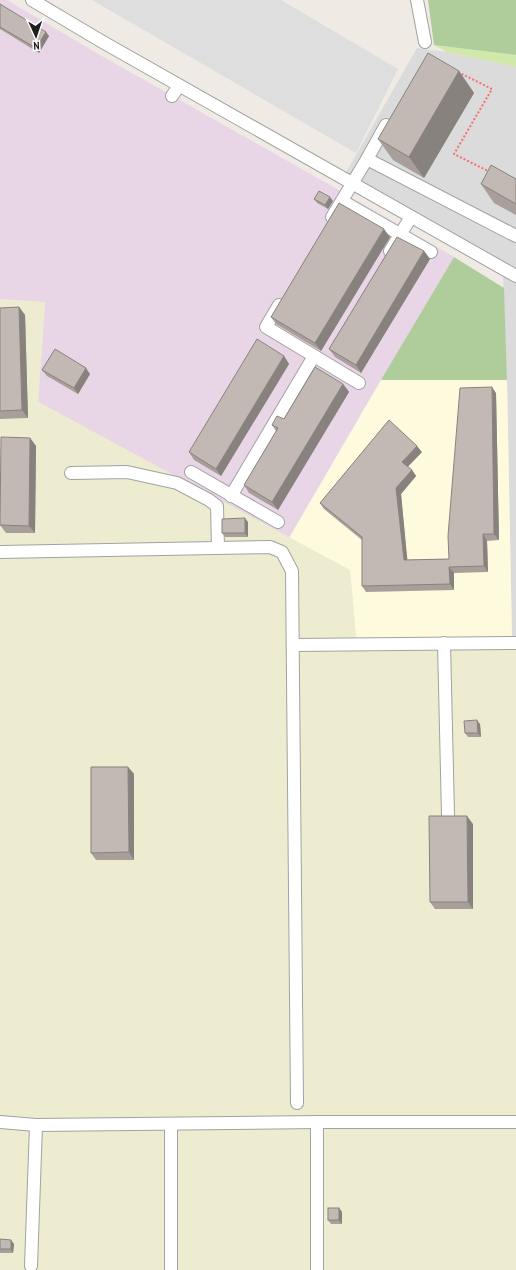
<svg xmlns="http://www.w3.org/2000/svg" width="516" height="1270" viewBox="0 0 516 1270" font-family="'PT Sans Narrow',sans-serif">
	<rect width="100%" height="100%" fill="#efeae4"/>
	<polygon fill="#dcdbdb" points="417,48 447,52 516,67 516,638 512,638 507,380 503,275 340,183"/>
	<polygon fill="#e8d6e7" points="0,0 7,0 100,55 344,193 454,257 289,538 38,402 45,303 0,299"/>
	<polygon fill="#fefade" points="381,380 507,380 512,638 356,638 350,570 289,538"/>
	<polygon fill="#edecd0" points="0,299 45,302 38,402 350,570 356,638 516,638 516,1270 0,1270"/>
	<polygon fill="#d1e8ab" points="434,45 516,55 516,67 447,52"/>
	<g fill="#afcd9a">
		<polygon points="428,0 516,0 516,55 434,45"/>
		<polygon points="454,257 504,288 507,380 381,380"/>
	</g>
	<polygon fill="#dedede" points="92,0 281,0 398,69 356,153"/>
	<g fill="none" stroke-linecap="round" stroke-linejoin="round">
		<defs>
			<g id="minor">
				<polyline points="32,0 101,41 516,276"/>
				<polyline points="417,0 425,42"/>
				<polyline points="172,96 179,86"/>
				<polyline points="386,125 367,159 516,236"/>
				<polyline points="342,201 431,252"/>
				<polyline points="332,217 367,159"/>
				<polyline points="390,251 411,217"/>
				<polyline points="279,305 266,327 359,383"/>
				<polyline points="191,472 278,522"/>
				<polyline points="71,473 127,472 177,483 209,500 217,506 218,548"/>
				<polyline points="231,496 314,356"/>
				<polyline points="0,552 270,547 282,552 292,571 297,1103"/>
				<polyline points="444,643 448,815"/>
				<polyline points="293,645 516,643"/>
				<polyline points="0,1122 36,1125 317,1122 516,1122"/>
				<polyline points="317,1122 317,1270"/>
				<polyline points="171,1124 171,1270"/>
				<polyline points="31,1266 36,1125"/>
			</g>
		</defs>
		<use href="#minor" stroke="#a2a2a2" stroke-width="14"/>
		<polyline stroke="#f66d71" stroke-width="2" stroke-dasharray="2 2" stroke-linecap="butt" points="458,72 492,89 454,154 490,172"/>
		<use href="#minor" stroke="#fff" stroke-width="12"/>
	</g>
	<g fill="#a89f9b">
		<polygon points="0,4 49,36 39,53 0,29"/>
		<polygon points="459,71 474,93 424,178 393,160 378,139"/>
		<polygon points="516,179 516,215 494,203 481,184"/>
		<polygon points="314,199 333,201 328,209 317,203"/>
		<polygon points="390,237 321,351 276,324 271,317"/>
		<polygon points="424,251 430,259 361,373 335,357 329,349"/>
		<polygon points="19,307 25,315 28,418 0,419 0,308"/>
		<polygon points="284,356 289,364 221,476 194,460 189,452"/>
		<polygon points="42,370 90,374 78,394 47,376"/>
		<polygon points="343,384 349,392 278,510 249,493 244,485 276,431 272,425 284,419"/>
		<polygon points="496,393 499,540 487,541 488,572 454,573 454,590 366,592 362,586 362,540 324,509 320,503 422,452 408,467 412,470 416,476 401,494 407,560 449,559"/>
		<polygon points="30,438 36,446 35,533 6,533 0,525"/>
		<polygon points="248,522 248,537 225,537 222,533"/>
		<polygon points="480,724 481,737 468,737 465,733"/>
		<polygon points="128,767 134,774 134,860 96,860 91,853"/>
		<polygon points="473,824 473,909 435,909 430,902"/>
		<polygon points="339,1208 342,1212 342,1224 331,1224 328,1220"/>
		<polygon points="0,1239 14,1244 13,1253 0,1253"/>
	</g>
	<g fill="#88827e">
		<polygon points="46,32 49,36 39,53 36,48"/>
		<polygon points="459,71 474,93 424,178 409,157"/>
		<polygon points="330,197 333,201 328,209 325,205"/>
		<polygon points="384,229 390,237 321,351 315,343"/>
		<polygon points="424,251 430,259 361,373 356,365"/>
		<polygon points="19,307 25,315 28,418 22,410"/>
		<polygon points="284,356 289,364 221,476 216,469"/>
		<polygon points="86,368 90,374 78,394 74,388"/>
		<polygon points="343,384 349,392 278,510 272,502"/>
		<polygon points="492,387 496,393 499,540 494,534"/>
		<polygon points="30,438 36,446 35,533 29,526"/>
		<polygon points="417,446 422,452 406,468 402,462"/>
		<polygon points="412,470 416,476 401,494 408,566 404,560 396,488"/>
		<polygon points="245,518 248,522 248,537 245,533"/>
		<polygon points="483,534 487,541 488,572 484,566"/>
		<polygon points="449,567 454,573 454,590 450,584"/>
		<polygon points="477,720 480,724 481,737 478,733"/>
		<polygon points="128,767 134,774 134,860 129,852"/>
		<polygon points="467,816 473,824 473,909 468,902"/>
		<polygon points="339,1208 342,1212 342,1224 339,1220"/>
		<polygon points="11,1240 14,1244 13,1253 11,1249"/>
	</g>
	<g fill="#c3b9b4" stroke="#88827e">
		<polygon points="0,4 46,32 36,48 0,27"/>
		<polygon points="428,53 459,71 409,157 378,139"/>
		<polygon points="491,165 516,179 516,204 481,184"/>
		<polygon points="319,191 330,197 325,205 314,199"/>
		<polygon points="339,203 384,229 315,343 271,317"/>
		<polygon points="397,237 424,251 356,365 329,349"/>
		<polygon points="19,307 22,410 0,411 0,308"/>
		<polygon points="257,339 284,356 216,469 189,452"/>
		<polygon points="55,349 86,368 74,388 42,370"/>
		<polygon points="315,367 343,384 272,502 244,485 278,428 272,425 277,416 284,419"/>
		<polygon points="492,387 494,534 483,534 484,566 449,567 450,584 362,586 362,537 320,503 389,420 417,446 402,462 412,470 396,488 404,560 449,559 448,536 460,388"/>
		<polygon points="1,437 30,438 29,526 0,525"/>
		<polygon points="245,518 245,533 222,533 222,519"/>
		<polygon points="477,720 478,733 465,733 464,721"/>
		<polygon points="91,767 128,767 129,852 91,853"/>
		<polygon points="429,816 467,816 468,902 430,902"/>
		<rect x="328" y="1208" width="11" height="12"/>
		<polygon points="0,1239 11,1240 11,1249 0,1249"/>
	</g>
	<g transform="translate(36 36) rotate(177)" stroke="#ffffff" stroke-width="3" paint-order="stroke">
	<path d="M0-3L7 15L0 10L-7 15Z" fill="#1e1e1e"/>
	<text y="-6" font-size="11" font-weight="bold" text-anchor="middle" fill="#1e1e1e">N</text>
	</g>
</svg>
